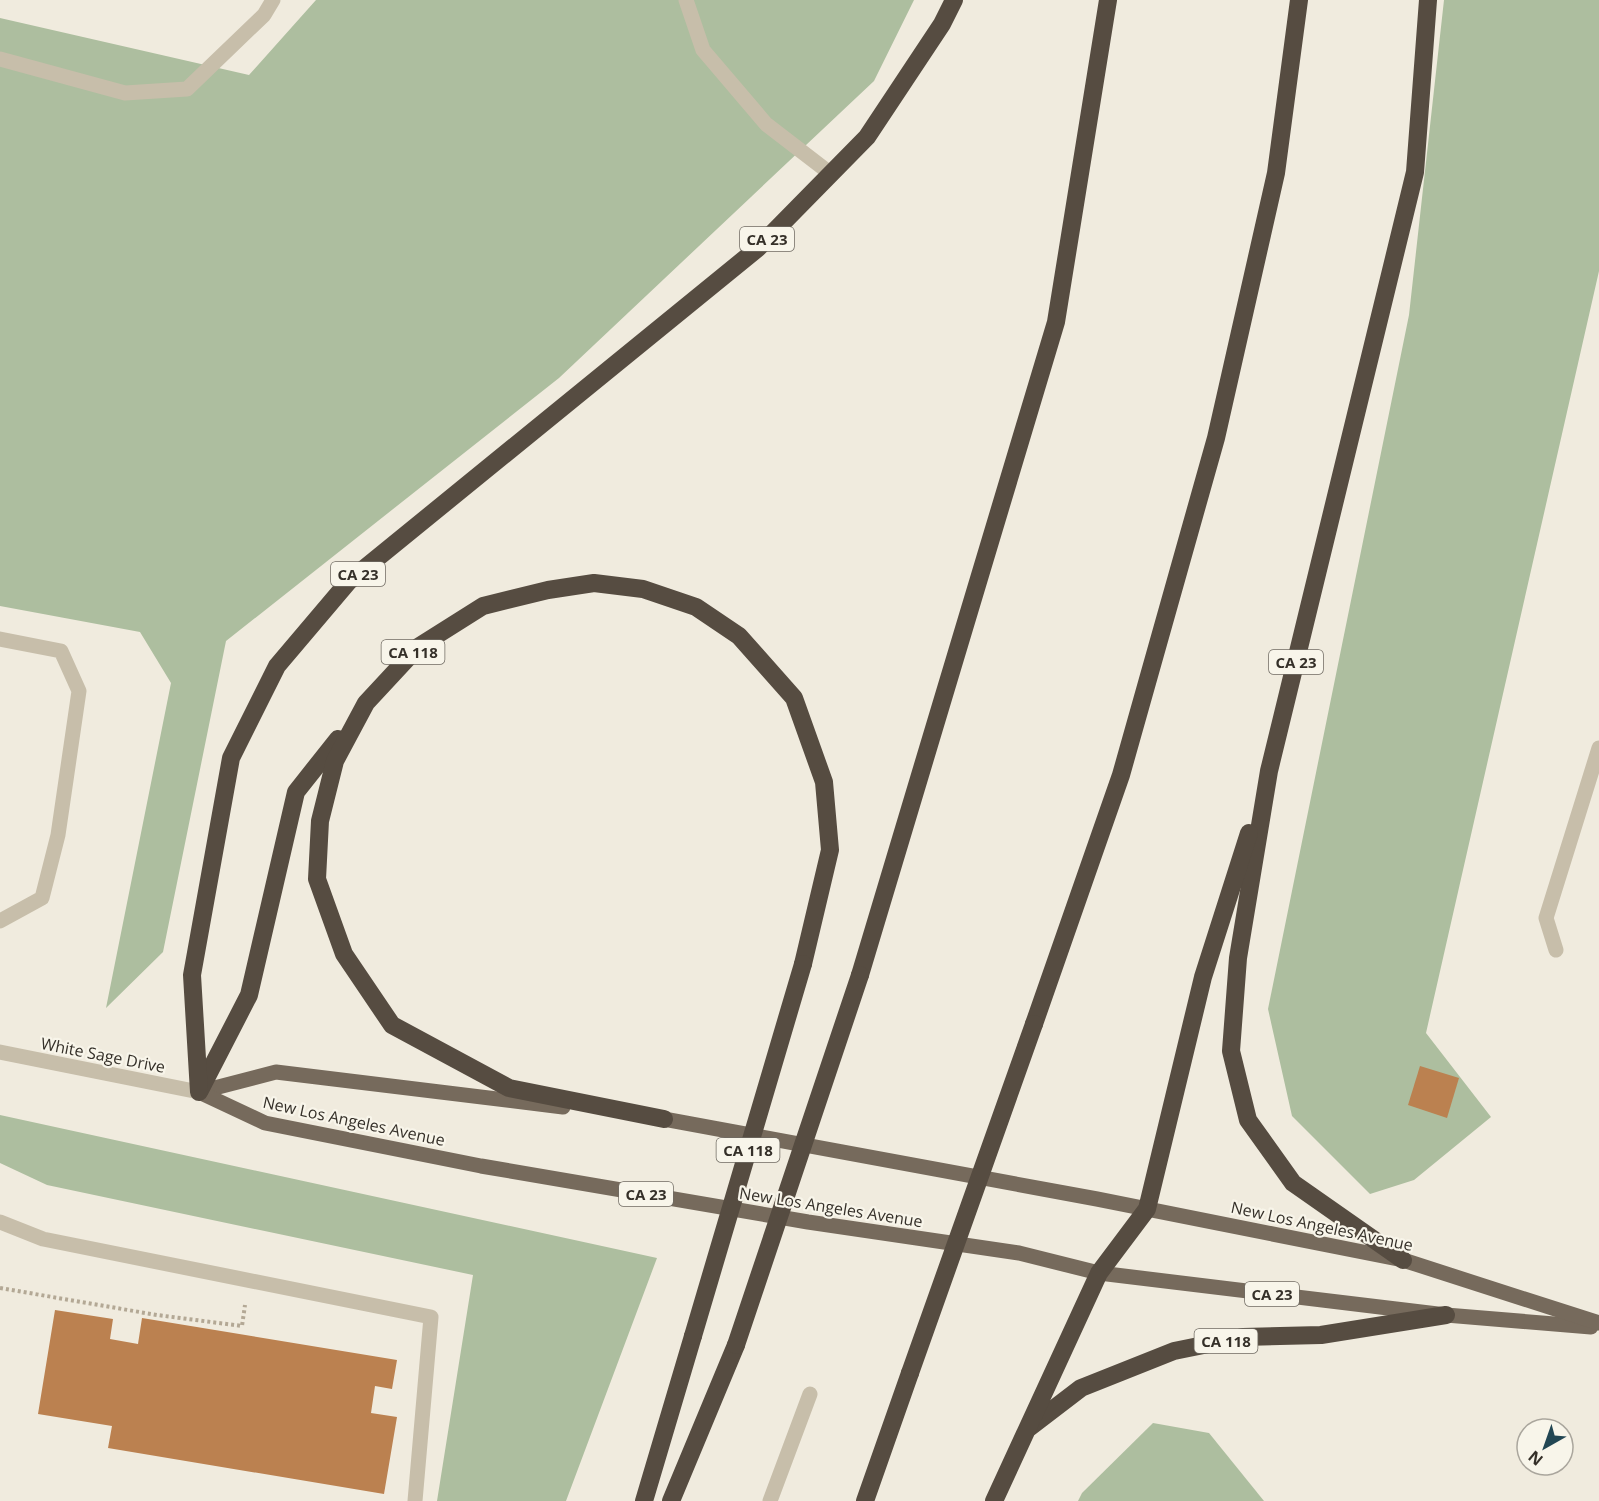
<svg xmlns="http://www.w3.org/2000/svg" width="1599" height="1501" viewBox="0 0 1599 1501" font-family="'Open Sans',sans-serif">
	<rect width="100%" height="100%" fill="#f0ebde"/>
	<g fill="#adbe9f">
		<polygon points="316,0 914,0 874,81 559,378 226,641 163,952 106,1008 171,683 140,632 0,606 0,18 249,75"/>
		<polygon points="1444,0 1599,0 1599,271 1426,1033 1491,1117 1414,1180 1370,1194 1292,1116 1268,1009 1409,315"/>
		<polygon points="0,1115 657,1258 566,1501 437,1501 473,1275 47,1185 0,1163"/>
		<polygon points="1153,1423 1209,1433 1264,1501 1078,1501 1082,1493"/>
	</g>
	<g fill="#bb8150">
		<polygon points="1420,1066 1459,1078 1447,1118 1408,1105"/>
		<polygon points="55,1310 113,1319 110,1339 138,1344 142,1318 397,1360 392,1389 375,1386 371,1413 397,1417 384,1494 108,1448 112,1426 38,1414"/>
	</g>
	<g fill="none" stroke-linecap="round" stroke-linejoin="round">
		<polyline stroke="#b3a895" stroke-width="4" stroke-dasharray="3 3" stroke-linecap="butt" points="0,1288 157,1315 242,1326 245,1305"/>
		<g stroke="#c7beaa" stroke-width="15">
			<polyline points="686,0 703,50 766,124 831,174"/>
			<polyline points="0,59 125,93 187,89 264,15 273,0"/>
			<polyline points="0,639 61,651 79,691 58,835 42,898 0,921"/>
			<polyline points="1556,950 1546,918 1599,748"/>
			<polyline points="0,1052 199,1092"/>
			<polyline points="0,1222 43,1239 431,1317 415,1501"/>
			<polyline points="770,1501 810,1394"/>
		</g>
		<g stroke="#766a5c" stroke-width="15">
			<polyline points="199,1092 276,1072 563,1107"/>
			<polyline points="199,1092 265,1123 481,1166 808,1222 1019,1253 1099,1273 1446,1315 1591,1327"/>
			<polyline points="653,1117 1097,1199 1403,1260 1599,1323"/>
		</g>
		<g stroke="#564c41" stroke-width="18">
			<polyline points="860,975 1056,322 1108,0"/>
			<polyline points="1034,1024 1121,775 1216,438 1276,173 1299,0"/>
			<polyline points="200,1090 249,995 296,792 338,739"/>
			<polyline points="199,1092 192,975 231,758 277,666 349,581 758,248 867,137 942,24 954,0"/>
			<polyline points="664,1119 509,1088 392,1025 344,954 317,879 320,821 335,761 366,703 418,647 483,606 548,590 594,583 643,589 696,607 739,636 794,698 824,782 830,850 803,964"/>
			<polyline points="1403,1260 1293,1183 1248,1120 1231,1051 1238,958 1269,771 1415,172 1428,0"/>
			<polyline points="1030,1427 1081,1388 1174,1351 1243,1337 1321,1335 1446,1315"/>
			<polyline points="644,1501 693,1336"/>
			<polyline points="671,1501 736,1345"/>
			<polyline points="865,1501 910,1373"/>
			<polyline points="994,1501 1099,1273 1147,1209 1203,977 1249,833"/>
		</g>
		<g stroke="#564c41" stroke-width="18">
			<polyline points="693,1336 803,964"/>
			<polyline points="736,1345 860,975"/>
			<polyline points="910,1373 1034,1024"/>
		</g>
	</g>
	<g text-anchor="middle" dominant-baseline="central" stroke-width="4.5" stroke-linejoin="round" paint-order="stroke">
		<g fill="#f8f5ea" stroke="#706b63" stroke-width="1.5">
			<rect x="740" y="227" width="54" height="24" rx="4.5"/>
			<rect x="331" y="562" width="54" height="24" rx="4.5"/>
			<rect x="381.5" y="640" width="63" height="24" rx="4.5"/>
			<rect x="1269" y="650" width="54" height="24" rx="4.5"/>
			<rect x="716.5" y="1138" width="63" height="24" rx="4.5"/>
			<rect x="619" y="1182" width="54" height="24" rx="4.5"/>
			<rect x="1245" y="1282" width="54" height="24" rx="4.5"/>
			<rect x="1194.5" y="1329" width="63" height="24" rx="4.5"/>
		</g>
		<g font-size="15" font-weight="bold" fill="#353029">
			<text x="767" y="239">CA 23</text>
			<text x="358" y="574">CA 23</text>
			<text x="413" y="652">CA 118</text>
			<text x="1296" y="662">CA 23</text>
			<text x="748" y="1150">CA 118</text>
			<text x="646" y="1194">CA 23</text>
			<text x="1272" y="1294">CA 23</text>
			<text x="1226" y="1341">CA 118</text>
		</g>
		<g font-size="16" fill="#353029" stroke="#f8f5ea">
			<text transform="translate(103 1055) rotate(11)">White Sage Drive</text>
			<text transform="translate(354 1121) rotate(12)">New Los Angeles Avenue</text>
			<text transform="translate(831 1207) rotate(9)">New Los Angeles Avenue</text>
			<text transform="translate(1322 1226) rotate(12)">New Los Angeles Avenue</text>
		</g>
	</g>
	<g transform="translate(1545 1447) rotate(220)"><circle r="28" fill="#f8f5ea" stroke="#aaa69d" stroke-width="1.5"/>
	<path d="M0-4.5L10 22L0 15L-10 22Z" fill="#224653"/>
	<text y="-9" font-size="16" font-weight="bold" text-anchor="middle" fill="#353029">N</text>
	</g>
</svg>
